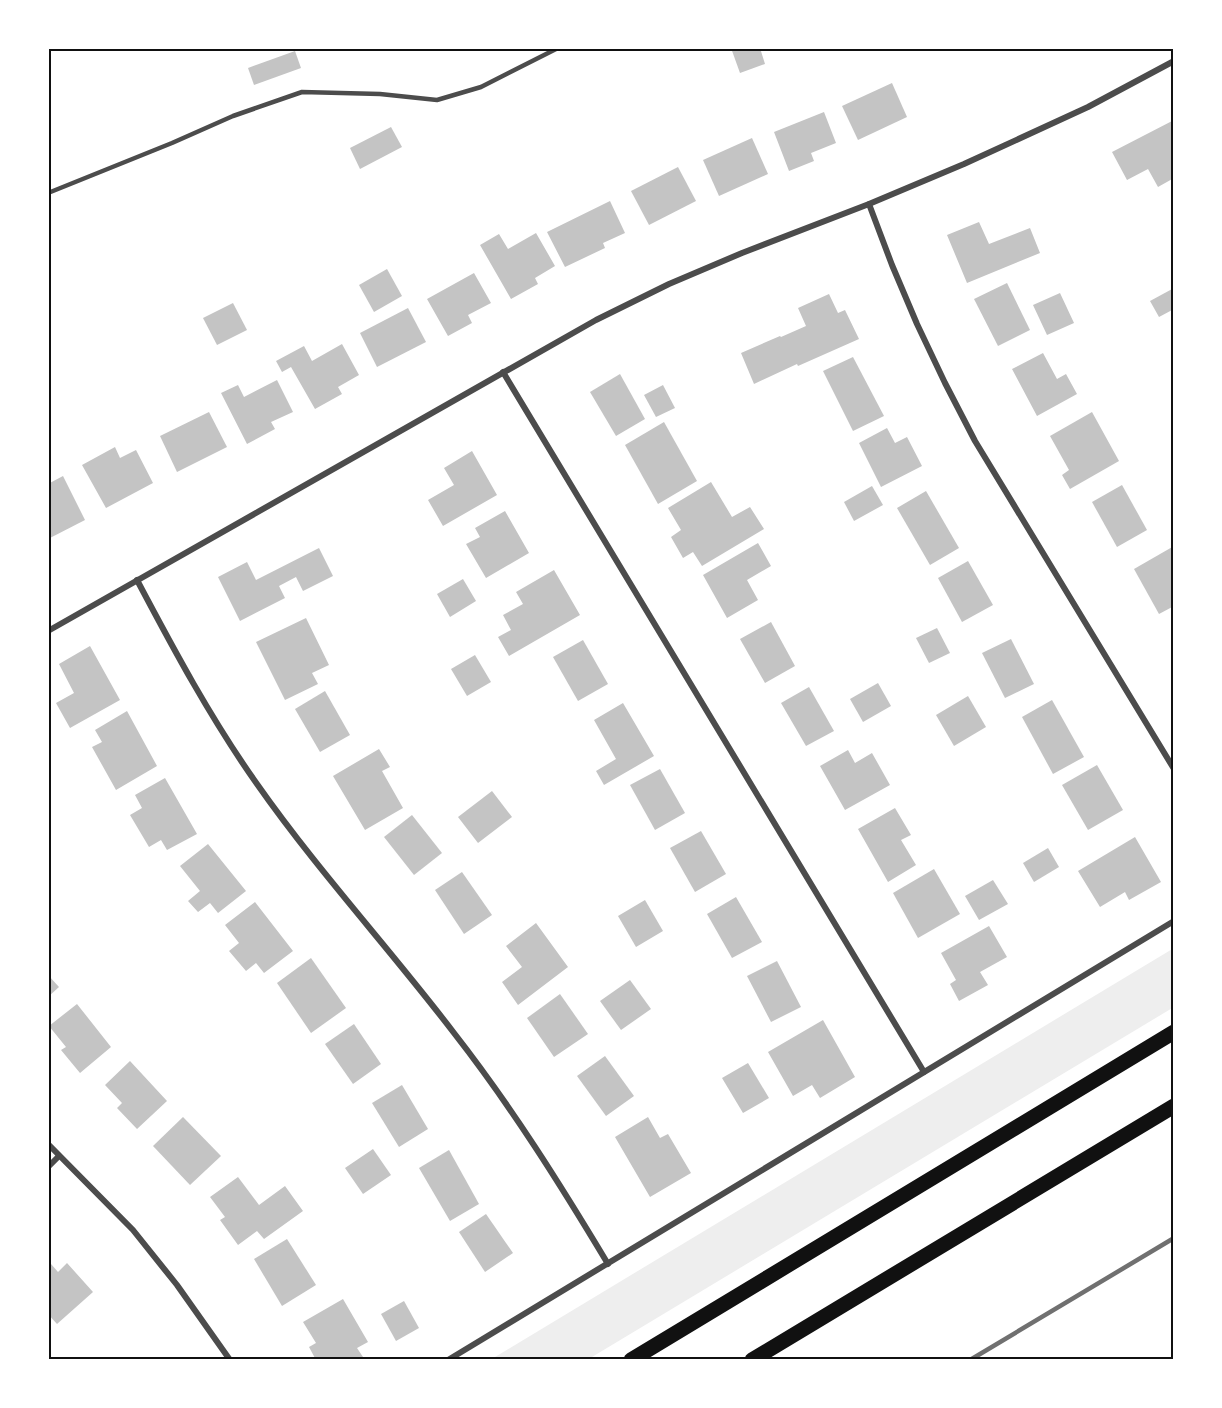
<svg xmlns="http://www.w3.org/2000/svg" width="1222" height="1408" viewBox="0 0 1222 1408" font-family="Raleway,sans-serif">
	<rect width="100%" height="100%" fill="#fff"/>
	<polygon fill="#eee" points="1174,948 1174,1007 587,1360 490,1360"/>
	<g fill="#c4c4c4">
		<polygon points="731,48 760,48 765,64 740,73"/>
		<polygon points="295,51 301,68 254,85 248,68"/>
		<polygon points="892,83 907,117 858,140 842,106"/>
		<polygon points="824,112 836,143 811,153 814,161 789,171 774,132"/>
		<polygon points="1174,120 1174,178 1158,187 1148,169 1127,180 1112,152"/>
		<polygon points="391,127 402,147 360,169 350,148"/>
		<polygon points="752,138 768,174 719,196 703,160"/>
		<polygon points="678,167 696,201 649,225 631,191"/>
		<polygon points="610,201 625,233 603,243 605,248 565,267 547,232"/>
		<polygon points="979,222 989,244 1030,228 1040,253 967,283 947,235"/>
		<polygon points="536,233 555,266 535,278 538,284 511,299 480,245 499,234 508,249"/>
		<polygon points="387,269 402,296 374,312 359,285"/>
		<polygon points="474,273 491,303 468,315 472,323 448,336 427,299"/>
		<polygon points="1007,283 1030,330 998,346 974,299"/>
		<polygon points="1174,288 1174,309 1159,317 1150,301"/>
		<polygon points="1060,293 1074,323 1047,335 1033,305"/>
		<polygon points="829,294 838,313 845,310 859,339 798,366 797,364 754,384 741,353 780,336 781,337 806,326 798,308"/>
		<polygon points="233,303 247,330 217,345 203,318"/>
		<polygon points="408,308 426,342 377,367 360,333"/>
		<polygon points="342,344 359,375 338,387 342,394 315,409 291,367 282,372 276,361 304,346 312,361"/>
		<polygon points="1043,353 1057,379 1066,374 1077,394 1037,416 1012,369"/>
		<polygon points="853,357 884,416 853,431 823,371"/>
		<polygon points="620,374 645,419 616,436 590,392"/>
		<polygon points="277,380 293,412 271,422 275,429 247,444 221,393 238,385 244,397"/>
		<polygon points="663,385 675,408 656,417 644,395"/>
		<polygon points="209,412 227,447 177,472 160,436"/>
		<polygon points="1092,412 1119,461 1070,489 1062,475 1069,470 1050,436"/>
		<polygon points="664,422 697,481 658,504 625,445"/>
		<polygon points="887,428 895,443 907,437 922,466 881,487 859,443"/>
		<polygon points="115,447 120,458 136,450 153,483 106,508 82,465"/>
		<polygon points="472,451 497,495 443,526 428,500 454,485 444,468"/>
		<polygon points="63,476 85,520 48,539 48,484"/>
		<polygon points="711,482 732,517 750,507 764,529 702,566 693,552 683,558 671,537 681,530 668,508"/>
		<polygon points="1122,485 1147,530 1117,547 1092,502"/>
		<polygon points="872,486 883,505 854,521 844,502"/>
		<polygon points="926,491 959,548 930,565 897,508"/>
		<polygon points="505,511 529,553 486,578 466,544 480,537 475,528"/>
		<polygon points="758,543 771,566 747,580 758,600 727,618 703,575"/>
		<polygon points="1174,546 1174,606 1159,614 1134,569"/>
		<polygon points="319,548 333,576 303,591 296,577 279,586 285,598 240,621 218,577 247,562 256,580"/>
		<polygon points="968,561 993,605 962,622 938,578"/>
		<polygon points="554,570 580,615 509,656 498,637 511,630 503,615 523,604 516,592"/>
		<polygon points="463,579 476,601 450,617 437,594"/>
		<polygon points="306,618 329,665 312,673 318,684 285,700 256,642"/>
		<polygon points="771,622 795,666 765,683 740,639"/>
		<polygon points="937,628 950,653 929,663 916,638"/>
		<polygon points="1011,639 1034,684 1005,698 982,653"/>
		<polygon points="583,640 608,684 578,701 553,657"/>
		<polygon points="90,646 120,700 70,728 56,703 74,693 59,664"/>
		<polygon points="475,655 491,682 467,696 451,669"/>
		<polygon points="878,683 891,706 863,722 850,699"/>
		<polygon points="809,687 834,731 806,746 781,703"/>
		<polygon points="325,691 350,735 320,752 295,709"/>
		<polygon points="968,696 986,727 954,746 936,715"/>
		<polygon points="1052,700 1084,757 1053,774 1022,717"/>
		<polygon points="623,703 654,756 604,785 596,771 616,759 594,720"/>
		<polygon points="127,711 157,766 116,790 92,747 102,742 95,730"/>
		<polygon points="379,749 390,767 382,771 403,808 365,830 333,776"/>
		<polygon points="848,750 855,763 872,753 890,785 845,810 820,766"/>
		<polygon points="1097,765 1123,810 1088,830 1062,785"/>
		<polygon points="660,769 685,813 655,830 630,785"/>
		<polygon points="165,778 197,834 167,850 161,840 149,847 130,815 142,808 135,795"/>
		<polygon points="492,791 512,817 478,843 458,817"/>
		<polygon points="895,808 911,835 901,840 916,865 888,882 858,829"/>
		<polygon points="412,815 442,853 414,875 384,837"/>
		<polygon points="701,831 726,874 695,892 670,848"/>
		<polygon points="1135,837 1161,882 1129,900 1125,892 1100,907 1078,871"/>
		<polygon points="208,844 246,891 218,913 210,903 198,912 188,901 200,891 180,866"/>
		<polygon points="1048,848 1059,867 1034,882 1023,863"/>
		<polygon points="934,869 960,914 918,938 893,893"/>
		<polygon points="462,872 492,915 464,934 435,890"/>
		<polygon points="993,880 1008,904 979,920 965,896"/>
		<polygon points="736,897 762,942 732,958 707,914"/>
		<polygon points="645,900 663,931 636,947 618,916"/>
		<polygon points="255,902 293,951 264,973 256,963 246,971 229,951 239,943 225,925"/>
		<polygon points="536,923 568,967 518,1005 502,982 522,967 506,946"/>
		<polygon points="989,926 1007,957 980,972 988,985 959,1001 950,984 956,980 941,953"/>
		<polygon points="311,958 346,1008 311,1033 277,983"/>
		<polygon points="777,961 801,1007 771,1022 747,976"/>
		<polygon points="48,975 59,987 48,997"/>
		<polygon points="630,980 651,1009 621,1030 600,1001"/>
		<polygon points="560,994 588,1034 554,1057 527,1018"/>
		<polygon points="77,1004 111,1047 80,1073 61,1050 66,1047 49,1026"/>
		<polygon points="823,1020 855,1077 820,1098 812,1085 793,1096 768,1052"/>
		<polygon points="354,1024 381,1064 353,1084 325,1044"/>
		<polygon points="605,1056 634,1096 606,1116 577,1076"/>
		<polygon points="130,1061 167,1101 137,1129 117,1108 122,1103 105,1085"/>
		<polygon points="748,1063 769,1098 743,1113 722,1078"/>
		<polygon points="402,1085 428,1129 399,1147 372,1103"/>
		<polygon points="183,1117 221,1156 190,1185 153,1146"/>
		<polygon points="648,1117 660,1138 668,1134 691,1173 650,1197 615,1137"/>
		<polygon points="373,1149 391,1175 363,1194 345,1168"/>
		<polygon points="449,1150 479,1204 450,1221 419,1168"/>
		<polygon points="238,1177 259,1205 285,1186 303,1211 264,1239 257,1231 238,1245 220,1220 225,1217 210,1197"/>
		<polygon points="486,1214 513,1253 485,1272 459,1232"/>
		<polygon points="287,1239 316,1285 282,1306 254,1259"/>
		<polygon points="67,1263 93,1292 57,1324 48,1314 48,1267 51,1264 58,1272"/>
		<polygon points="343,1299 368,1342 357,1348 365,1360 316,1360 309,1347 316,1343 303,1322"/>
		<polygon points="404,1301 419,1328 396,1341 381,1314"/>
	</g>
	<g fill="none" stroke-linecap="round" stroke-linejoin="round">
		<polyline stroke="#4c4c4c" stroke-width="4.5" points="48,193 172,143 233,116 302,92 380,94 437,100 481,87 558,48"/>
		<g stroke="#4c4c4c" stroke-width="6">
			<polyline points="869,204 892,265 917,324 945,383 975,441 1174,769"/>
			<polyline points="503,372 924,1072"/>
			<path d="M137 580C174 650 211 719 257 784 318 871 390 949 454 1033 511 1106 560 1184 608 1264"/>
			<polyline points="48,631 596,320 669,284 742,253 869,204 964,164 1088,107 1174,61"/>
			<polyline points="48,1144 133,1230 177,1285 230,1360"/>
			<polyline points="48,1167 59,1156"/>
			<polyline points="448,1360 1174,921"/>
		</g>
		<g stroke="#111" stroke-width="15">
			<polyline points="631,1360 1174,1032"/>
			<polyline points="752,1360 1174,1106"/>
		</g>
		<polyline stroke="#707070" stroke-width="4.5" points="970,1360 1174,1238"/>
	</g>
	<rect width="1222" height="1408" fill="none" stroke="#ffffff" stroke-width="99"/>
	<rect x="50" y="50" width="1122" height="1308" fill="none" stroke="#111" stroke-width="2"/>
</svg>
